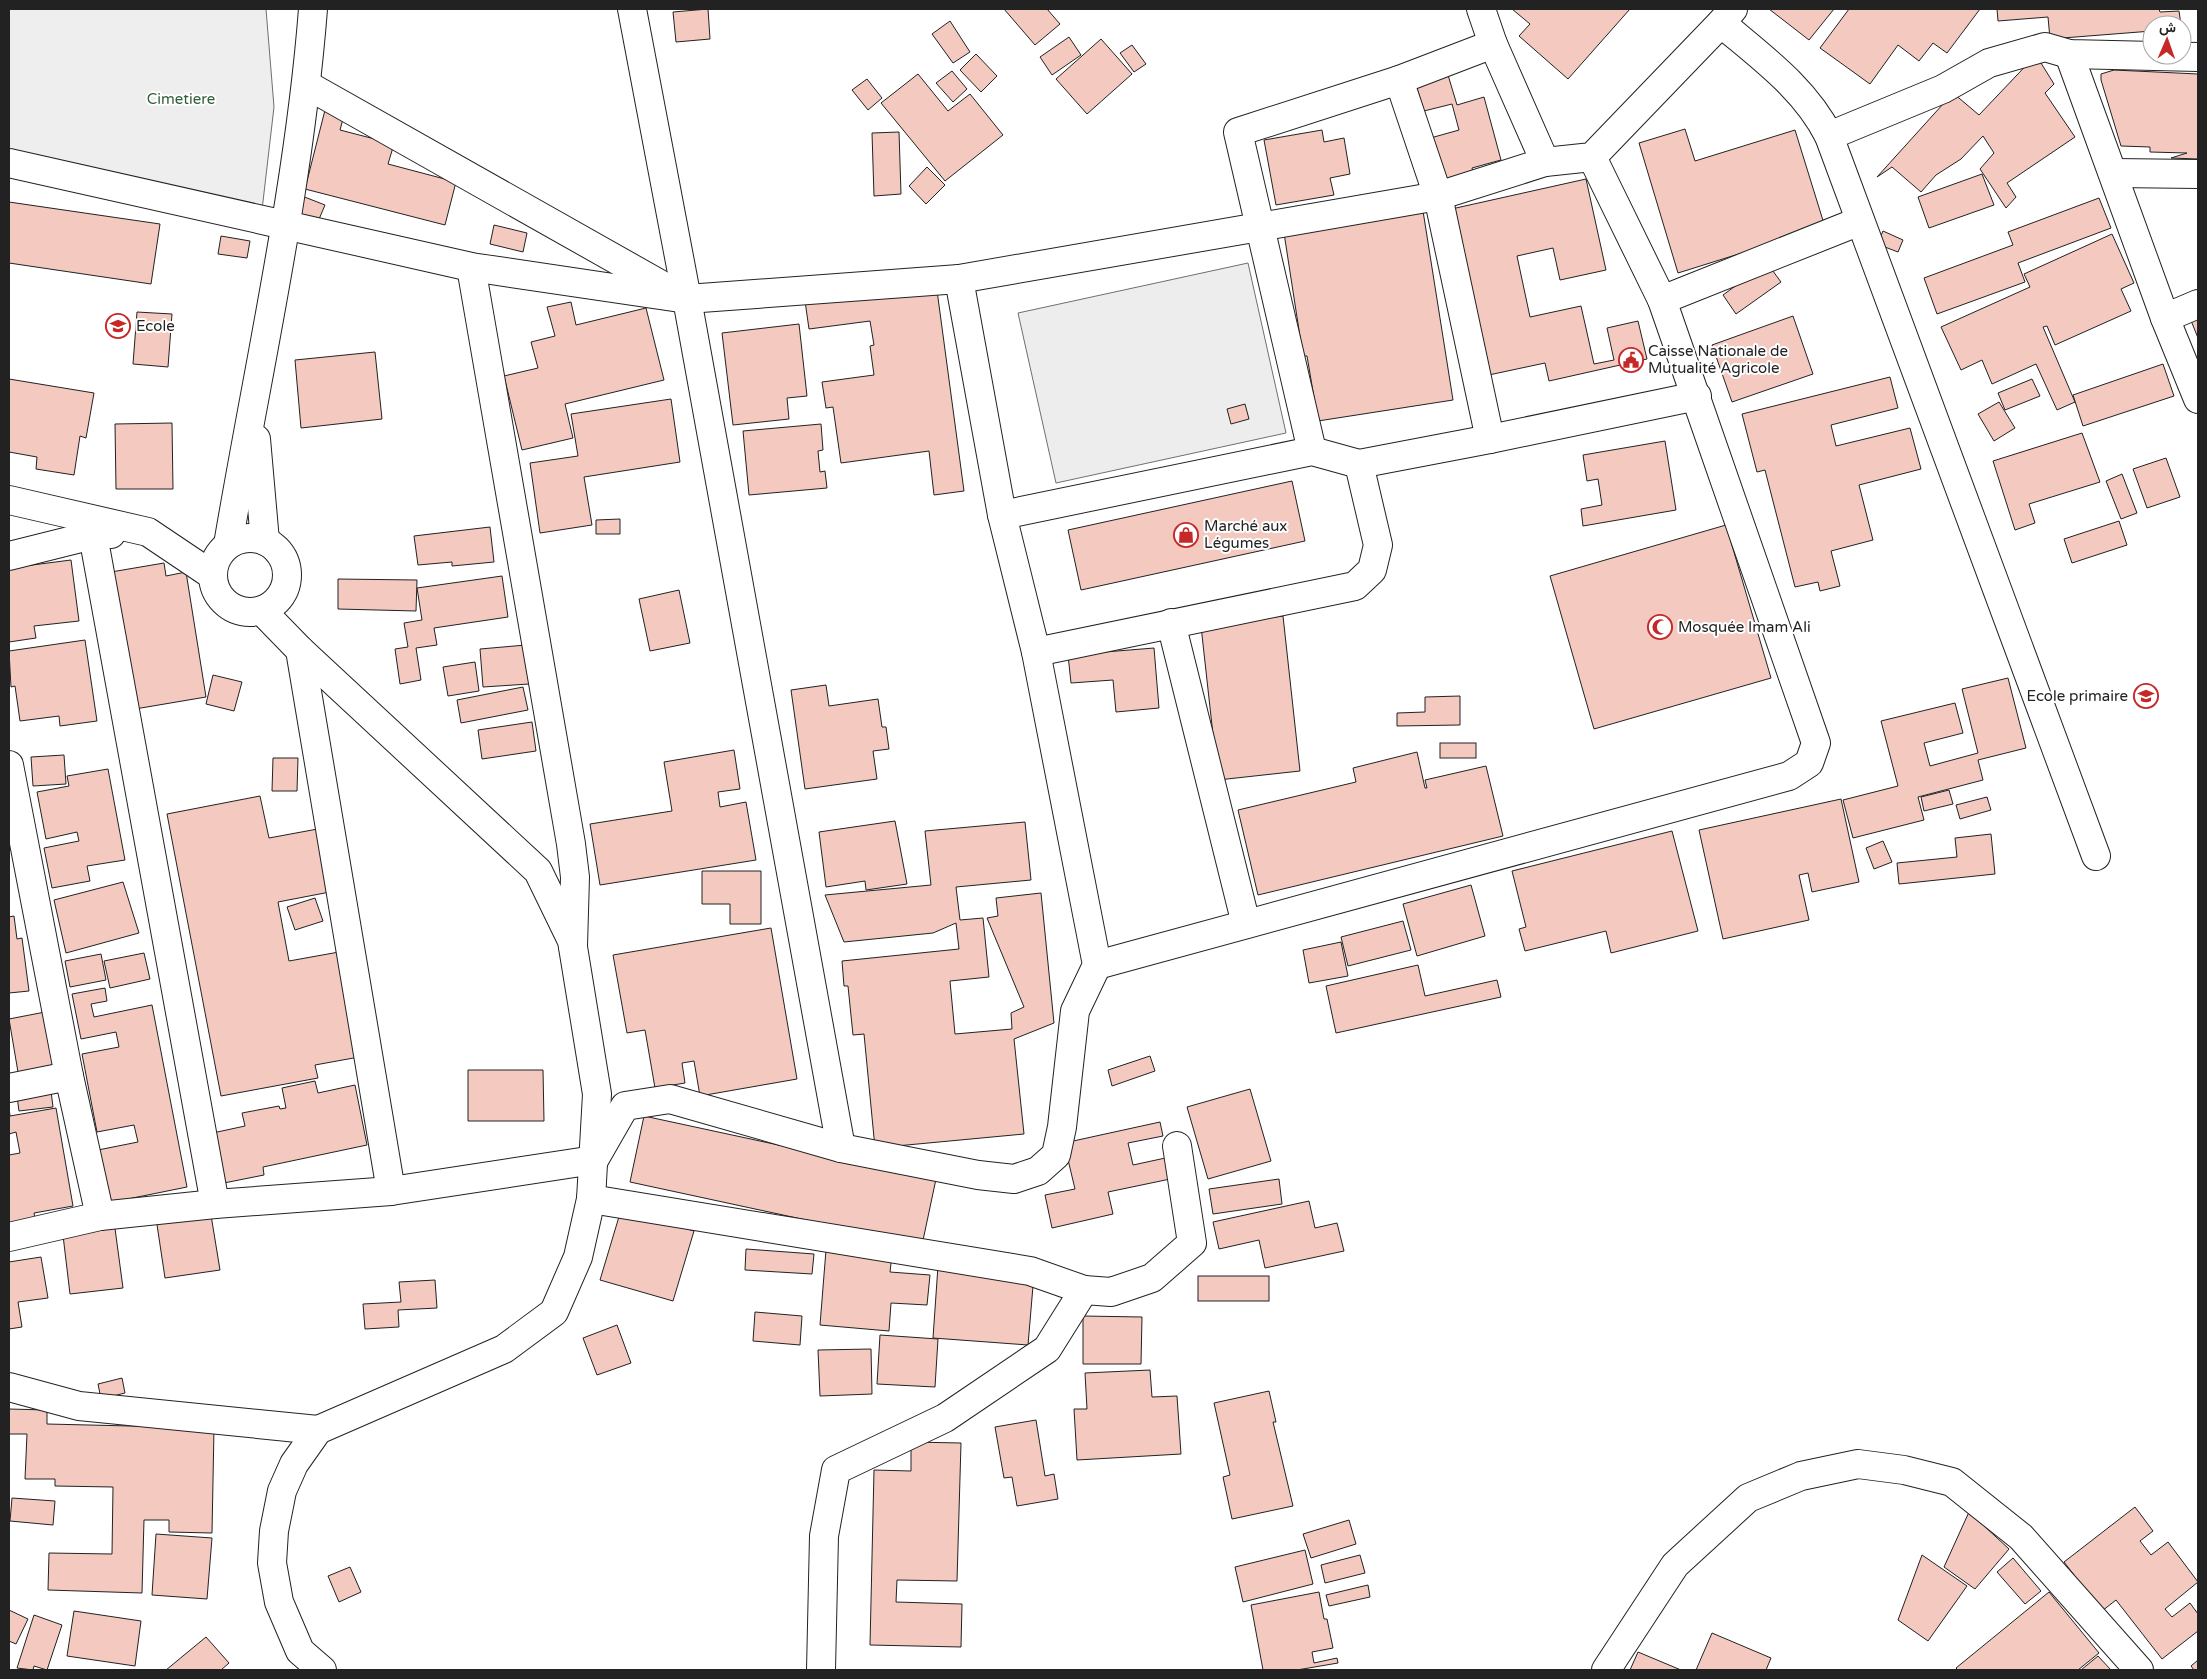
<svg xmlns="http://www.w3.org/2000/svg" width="2207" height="1679" viewBox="0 0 2207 1679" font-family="'Varela Round',Vazirmatn,sans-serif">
	<rect width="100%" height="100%" fill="#fff"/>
	<polygon fill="#eee" stroke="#6f6f6f" points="9,9 266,9 274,107 262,210 9,152"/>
	<polygon fill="#ededed" stroke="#6f6f6f" points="1248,263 1286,433 1056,483 1018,313"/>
	<g fill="#f3c9c0" stroke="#222">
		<polygon points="708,9 710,39 676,42 673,12"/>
		<polygon points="1004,9 1047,9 1060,24 1035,45"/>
		<polygon points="1512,9 1630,9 1568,79 1519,36 1530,24"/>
		<polygon points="1769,9 1834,9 1809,40"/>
		<polygon points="1849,9 1980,9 1947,53 1933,43 1919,61 1898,45 1870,84 1820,48"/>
		<polygon points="1997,9 2159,9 2160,12 2179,11 2181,25 2152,25 2152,31 2050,39 2048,17 1998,21"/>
		<polygon points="950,21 970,52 953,63 932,34"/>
		<polygon points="1069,37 1081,55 1052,75 1040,57"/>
		<polygon points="1101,39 1132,74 1087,114 1056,79"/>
		<polygon points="1132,45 1146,64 1134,72 1120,53"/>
		<polygon points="976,54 997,76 981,92 960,70"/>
		<polygon points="2036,55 2054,84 2045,93 2075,137 2007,183 2016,197 2006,208 1980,169 1994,153 1983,136 1961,159 1936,175 1921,192 1892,167 1877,177 1953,93 1979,115"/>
		<polygon points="2114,70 2198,74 2198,159 2171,158 2187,153 2150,152 2150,147 2121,146 2101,80 2101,74"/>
		<polygon points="952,71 967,89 953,102 936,83"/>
		<polygon points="918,74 948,111 970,94 1003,135 945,181 881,103"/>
		<polygon points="1448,75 1457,105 1484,97 1501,160 1472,168 1473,172 1439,182 1427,139 1459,130 1452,104 1424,111 1416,85"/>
		<polygon points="867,79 882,98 868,110 852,90"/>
		<polygon points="325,110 344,115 340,130 394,144 388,164 456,182 445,225 305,189"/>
		<polygon points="1685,129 1695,161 1795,130 1825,227 1678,273 1639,143"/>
		<polygon points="1322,130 1324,142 1344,138 1350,174 1330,178 1334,195 1276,205 1264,140"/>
		<polygon points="899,132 901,194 874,196 872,133"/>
		<polygon points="927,167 945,185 926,204 909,186"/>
		<polygon points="1982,174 1994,205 1929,228 1918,197"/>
		<polygon points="1586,179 1606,270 1560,280 1553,248 1517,256 1530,317 1581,306 1594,364 1614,360 1607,328 1638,321 1647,359 1549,381 1545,363 1484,376 1447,210"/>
		<polygon points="302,196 325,205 317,224 295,214"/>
		<polygon points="2099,198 2111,228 2018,263 2025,282 1937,314 1924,278 2013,245 2008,232"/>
		<polygon points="9,202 160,224 151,284 9,263"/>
		<polygon points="1423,211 1453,400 1318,421 1307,356 1303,356 1284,233"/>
		<polygon points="494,225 527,233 523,252 490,244"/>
		<polygon points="1883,231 1903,240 1898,252 1877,244"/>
		<polygon points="2112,234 2134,283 2121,289 2131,311 2055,345 2047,326 2043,327 2075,402 2057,410 2036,364 1992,384 1982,360 1961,370 1941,327 2030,287 2024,274"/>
		<polygon points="221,236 250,241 247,258 218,254"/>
		<polygon points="1767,263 1781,282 1736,314 1723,295"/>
		<polygon points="936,283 964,491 934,495 929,451 841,463 833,407 826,408 822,382 874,375 870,346 874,345 870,321 809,329 805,301"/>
		<polygon points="571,302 576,325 646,308 664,380 565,404 573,438 522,450 504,376 538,368 531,342 555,336 547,307"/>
		<polygon points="137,312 172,314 168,367 133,364"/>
		<polygon points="2198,315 2198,338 2190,318"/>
		<polygon points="1793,316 1813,374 1732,402 1712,345"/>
		<polygon points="799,324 807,396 787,398 789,419 733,425 722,333"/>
		<polygon points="375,352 382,419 301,428 295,360"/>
		<polygon points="2163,364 2174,396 2083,426 2073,395"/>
		<polygon points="1890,377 1898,408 1831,425 1836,446 1910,428 1921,469 1859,485 1873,540 1831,551 1840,586 1820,591 1818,582 1795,587 1765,470 1757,472 1742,414"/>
		<polygon points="9,379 94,393 86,438 80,436 74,475 36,469 37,457 9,452"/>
		<polygon points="2032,379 2040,396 2005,410 1998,393"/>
		<polygon points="671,399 680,462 584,477 592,525 540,533 530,463 578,456 571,414"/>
		<polygon points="1999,402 2015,428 1994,441 1978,414"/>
		<polygon points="1245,404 1249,419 1231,424 1227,409"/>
		<polygon points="172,423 173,489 116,489 115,424"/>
		<polygon points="821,424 823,450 818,451 820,472 825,471 827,488 749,495 743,431"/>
		<polygon points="2082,433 2100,482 2029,504 2035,523 2015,530 1993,461"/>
		<polygon points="1665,441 1676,510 1583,526 1581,509 1602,505 1598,479 1587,481 1583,455"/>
		<polygon points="2166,458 2180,497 2147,508 2133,469"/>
		<polygon points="2122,474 2137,513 2121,519 2106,481"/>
		<polygon points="1292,481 1305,541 1081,590 1068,530"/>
		<polygon points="620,519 620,534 596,534 596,520"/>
		<polygon points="2119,521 2127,545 2072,563 2064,539"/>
		<polygon points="1726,525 1771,678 1594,729 1550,576"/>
		<polygon points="490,527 494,562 452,566 452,562 418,565 414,536"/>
		<polygon points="71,560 79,621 34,626 36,638 9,642 9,568"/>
		<polygon points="164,563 166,576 186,572 206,697 135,709 111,572"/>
		<polygon points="502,576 508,617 434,628 437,645 416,648 421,680 400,684 395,649 408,647 404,623 422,620 417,588"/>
		<polygon points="338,579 417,580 416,611 338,609"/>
		<polygon points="679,590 690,643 650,651 639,599"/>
		<polygon points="1283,616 1300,771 1218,780 1201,626"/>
		<polygon points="85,640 97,721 60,726 59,716 20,721 15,686 11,687 9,651"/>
		<polygon points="526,645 529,684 483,687 480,649"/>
		<polygon points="1154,648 1159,708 1116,712 1113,680 1071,683 1068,655"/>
		<polygon points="475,662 479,691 448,696 443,667"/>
		<polygon points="213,675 242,682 234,711 206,704"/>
		<polygon points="2008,678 2026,748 1978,760 1983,780 1918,797 1924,820 1853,838 1843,800 1898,786 1881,721 1955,703 1963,733 1924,743 1930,766 1978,753 1962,689"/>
		<polygon points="826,685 829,706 878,699 882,727 886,727 889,749 873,751 877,779 805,789 791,690"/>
		<polygon points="523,687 528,710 461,723 457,700"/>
		<polygon points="1460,696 1460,725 1397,726 1397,713 1425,712 1425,697"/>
		<polygon points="532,722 536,751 482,759 478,730"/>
		<rect x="1440" y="743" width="36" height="15"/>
		<polygon points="734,750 740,789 718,792 720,807 746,802 756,860 600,885 590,824 672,811 664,762"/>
		<polygon points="1417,752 1425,788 1427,788 1425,780 1486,766 1503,836 1258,895 1238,810 1356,782 1353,768"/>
		<polygon points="64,755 66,784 33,786 31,757"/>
		<polygon points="273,758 298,758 297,791 272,791"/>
		<polygon points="108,769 125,860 87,866 90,881 52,888 44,848 79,841 77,832 46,839 37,792 69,786 67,776"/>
		<polygon points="1949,790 1953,804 1924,811 1921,797"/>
		<polygon points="260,796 269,838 323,828 335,891 278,902 289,961 339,952 359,1057 315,1065 318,1078 221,1096 167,814"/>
		<polygon points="1987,797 1991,810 1960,819 1956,805"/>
		<polygon points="1841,799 1859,882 1812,892 1808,873 1799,875 1809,920 1723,939 1699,830"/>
		<polygon points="895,821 907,884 866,890 865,881 826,887 819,832"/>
		<polygon points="1025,822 1031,880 956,887 960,920 983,918 989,977 950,981 955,1034 1012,1029 1011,1013 1024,1007 987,918 998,916 996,898 1041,893 1054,1023 1014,1039 1024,1134 875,1148 864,1034 853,1035 848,986 844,986 842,961 959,949 956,923 933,933 844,942 825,895 931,885 925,831"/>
		<polygon points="1672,831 1698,931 1611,953 1606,931 1525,951 1519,929 1526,927 1512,871"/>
		<polygon points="1991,834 1995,874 1899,884 1897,863 1957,857 1955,838"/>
		<polygon points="1883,841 1892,862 1874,869 1866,848"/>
		<polygon points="702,871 761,871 761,924 730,924 730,904 702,904"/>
		<polygon points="123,882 139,933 66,953 54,900"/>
		<polygon points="1471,885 1485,936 1417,956 1403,904"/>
		<polygon points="315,898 323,921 295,930 287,907"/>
		<polygon points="14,916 17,939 22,938 29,991 9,993 9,917"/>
		<polygon points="1403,921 1411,950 1348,966 1341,937"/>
		<polygon points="771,928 797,1079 700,1096 694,1061 682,1063 685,1083 655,1088 645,1030 627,1033 613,955"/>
		<polygon points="1341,942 1348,976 1309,983 1303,950"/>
		<polygon points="144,953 150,979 110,988 104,961"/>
		<polygon points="101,954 106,980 70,987 65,961"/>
		<polygon points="1418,965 1425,996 1497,980 1501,997 1336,1033 1326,986"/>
		<polygon points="105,988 107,1001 91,1004 94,1017 152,1005 187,1187 108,1203 98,1150 138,1142 134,1125 97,1132 82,1054 119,1047 116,1032 81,1039 72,994"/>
		<polygon points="45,1012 55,1072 19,1078 9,1019"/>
		<polygon points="1150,1056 1155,1071 1112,1086 1108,1070"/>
		<polygon points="468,1070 543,1070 544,1121 468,1121"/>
		<polygon points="315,1081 318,1093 355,1085 367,1145 263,1167 264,1175 219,1184 208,1134 245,1126 242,1113 279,1106 280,1109 286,1108 282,1088"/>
		<polygon points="1250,1089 1271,1161 1208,1179 1187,1107"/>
		<polygon points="51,1091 53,1107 19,1111 17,1096"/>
		<polygon points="9,1107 10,1116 56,1108 73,1206 34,1213 36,1224 9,1229 9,1155 20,1153 16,1132 9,1134"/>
		<polygon points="644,1116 936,1179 922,1245 630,1182"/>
		<polygon points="1160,1122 1163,1136 1128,1143 1133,1165 1170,1157 1175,1178 1108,1192 1113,1214 1052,1228 1045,1195 1075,1189 1064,1143"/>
		<polygon points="1279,1179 1282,1204 1213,1214 1209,1189"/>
		<polygon points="1309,1201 1315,1228 1337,1223 1344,1251 1265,1268 1259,1240 1219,1249 1213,1222"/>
		<polygon points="210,1209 220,1270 165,1278 156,1218"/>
		<polygon points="621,1210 694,1231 673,1301 600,1280"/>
		<polygon points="114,1221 123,1288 70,1294 62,1227"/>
		<polygon points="746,1249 814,1254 812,1274 745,1270"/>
		<polygon points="826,1250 892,1255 890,1272 930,1275 927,1305 891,1303 889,1331 820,1325"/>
		<polygon points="41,1257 48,1298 18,1302 22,1327 9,1329 9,1262"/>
		<polygon points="938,1266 1034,1274 1028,1345 933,1338"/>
		<rect x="1198" y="1276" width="71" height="25"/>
		<polygon points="435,1280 437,1308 398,1310 399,1327 365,1329 363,1304 401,1302 399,1282"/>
		<polygon points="755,1312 802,1316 800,1345 753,1341"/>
		<polygon points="1083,1316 1142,1317 1141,1364 1083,1364"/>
		<polygon points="617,1325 631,1363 597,1375 583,1338"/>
		<polygon points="880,1335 938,1339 935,1387 877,1384"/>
		<polygon points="871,1349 872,1394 820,1396 818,1350"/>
		<polygon points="1150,1370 1152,1397 1177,1396 1181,1454 1077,1460 1074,1409 1087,1409 1085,1373"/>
		<polygon points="122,1378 125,1393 101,1399 98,1384"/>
		<polygon points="1269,1391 1276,1422 1273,1422 1293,1506 1232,1519 1223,1477 1230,1475 1214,1403"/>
		<polygon points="9,1409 47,1410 47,1424 214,1428 212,1533 169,1532 169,1520 144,1520 142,1593 48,1590 49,1553 112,1554 113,1487 55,1486 55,1479 25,1479 27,1434 9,1434"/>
		<polygon points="1036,1420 1045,1476 1054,1474 1058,1499 1017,1506 1012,1477 1004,1478 995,1427"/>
		<polygon points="911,1442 961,1443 957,1581 897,1580 896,1602 962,1604 961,1647 870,1645 874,1470 911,1471"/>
		<polygon points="12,1498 55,1501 53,1525 10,1521"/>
		<polygon points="2135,1507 2153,1531 2140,1541 2151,1555 2168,1542 2198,1582 2165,1609 2172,1617 2190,1603 2198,1614 2198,1631 2162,1659 2116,1600 2102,1611 2064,1562"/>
		<polygon points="1969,1512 2009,1549 1975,1589 1944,1567"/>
		<polygon points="1349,1520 1356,1544 1311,1558 1303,1534"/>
		<polygon points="156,1534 212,1538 207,1599 152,1595"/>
		<polygon points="1305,1550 1313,1584 1243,1602 1235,1567"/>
		<polygon points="1360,1555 1365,1573 1325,1583 1321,1565"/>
		<polygon points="1922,1555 1967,1586 1928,1641 1898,1620"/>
		<polygon points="2013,1558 2041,1591 2025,1604 1997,1572"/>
		<polygon points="350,1567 361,1592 339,1602 328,1576"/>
		<polygon points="1368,1585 1370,1597 1329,1606 1326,1595"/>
		<polygon points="1319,1592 1324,1619 1327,1619 1333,1648 1312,1652 1314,1663 1337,1658 1338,1663 1297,1670 1263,1670 1251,1605"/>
		<polygon points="2049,1592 2099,1653 2078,1670 1958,1670 1956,1668"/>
		<polygon points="9,1610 28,1619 16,1644 9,1641"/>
		<polygon points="74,1611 141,1621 135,1666 67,1656"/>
		<polygon points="34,1615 62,1625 47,1670 34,1666 33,1670 17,1668"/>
		<polygon points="1712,1633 1771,1658 1766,1670 1696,1670"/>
		<polygon points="206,1637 229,1663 221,1670 166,1670"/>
		<polygon points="1638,1652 1681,1670 1630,1670"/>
		<polygon points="2098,1656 2111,1670 2081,1670"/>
		<polygon points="2198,1660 2198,1670 2194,1670 2191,1666"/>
	</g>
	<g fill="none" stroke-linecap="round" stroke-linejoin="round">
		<defs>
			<g id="minor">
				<polyline points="632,9 687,299 841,1148"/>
				<polyline points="1481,9 1493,44 1545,162"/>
				<path d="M1721 23C1761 57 1805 88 1829 136L2096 856"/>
				<polyline points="2069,54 2165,318 2198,399"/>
				<polyline points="1399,80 1438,196 1490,439"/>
				<polyline points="307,85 672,291"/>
				<polyline points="1829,136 1943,89 1989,63 2045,47 2069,54 2198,57"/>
				<polyline points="2114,173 2198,174"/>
				<polyline points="285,225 471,267 687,299 959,279 1438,196 1545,162 1592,157 1721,23 1733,9"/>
				<polyline points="471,267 571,844 575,877 573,946"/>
				<polyline points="1662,300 1860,221"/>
				<polyline points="2165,318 2198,304"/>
				<polyline points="1312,451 1238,132 1399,80 1493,44"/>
				<polyline points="1002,515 1312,451 1359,464 1490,439 1697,396"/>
				<polyline points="93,535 215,1204"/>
				<polyline points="9,556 93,535 111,534"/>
				<polyline points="1171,623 1246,924"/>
				<polyline points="300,650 391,1191"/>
				<polyline points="1036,652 1355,586 1372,570 1378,545 1359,464"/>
				<polyline points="9,765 69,1076 100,1216"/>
				<polyline points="1097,965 1789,776 1809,763 1816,743 1662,300 1592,157"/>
				<polyline points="9,1088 69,1076"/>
				<polyline points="591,1199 1030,1271 1084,1290 1047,1349 945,1418 836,1470 824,1536 821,1670"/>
				<polyline points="9,1237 100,1216 215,1204 391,1191 594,1160 625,1106 670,1099 841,1148 978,1175 1014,1179 1038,1171 1056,1155 1062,1127 1075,1011 1097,965 1036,652 1002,515 959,279"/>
				<polyline points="1084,1290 1111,1292 1152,1278 1192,1243 1177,1146"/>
				<polyline points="9,1387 79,1406 318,1430"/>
				<polyline points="1606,1670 1675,1565 1748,1498 1801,1476 1858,1464 1904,1470 1952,1482 2021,1537 2139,1670"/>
			</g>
			<g id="secondary">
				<polyline points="9,163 285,225"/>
				<polyline points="256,439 265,541"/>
				<polyline points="9,500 148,532 212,575"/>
				<circle cx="250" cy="575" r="37"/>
				<path d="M228 545C258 367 299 189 313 9"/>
				<polyline points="262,611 300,650 538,871 572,941 597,1094 591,1199 578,1257 554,1312 504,1349 318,1430 294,1464 282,1491 274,1531 272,1563 279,1602 300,1651 322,1670"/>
			</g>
		</defs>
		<use href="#minor" stroke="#222" stroke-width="30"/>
		<use href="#secondary" stroke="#222" stroke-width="30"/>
		<use href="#minor" stroke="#fff" stroke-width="28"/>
		<use href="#secondary" stroke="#fff" stroke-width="28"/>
	</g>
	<defs>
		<symbol id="school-ring" viewBox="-11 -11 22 22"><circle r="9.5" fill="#fff" stroke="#c62828" stroke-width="1.5"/><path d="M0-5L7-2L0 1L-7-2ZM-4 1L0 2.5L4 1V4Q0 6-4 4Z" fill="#c62828"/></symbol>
		<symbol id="civic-ring" viewBox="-11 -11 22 22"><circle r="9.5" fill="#fff" stroke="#c62828" stroke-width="1.5"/><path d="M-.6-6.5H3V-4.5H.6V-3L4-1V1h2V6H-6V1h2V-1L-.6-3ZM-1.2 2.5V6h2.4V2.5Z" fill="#c62828"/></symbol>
		<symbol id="shop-ring" viewBox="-11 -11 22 22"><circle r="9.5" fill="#fff" stroke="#c62828" stroke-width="1.5"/><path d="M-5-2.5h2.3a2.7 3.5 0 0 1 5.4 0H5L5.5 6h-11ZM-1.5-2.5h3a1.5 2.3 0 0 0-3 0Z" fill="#c62828"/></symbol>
		<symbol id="mosque-ring" viewBox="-11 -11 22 22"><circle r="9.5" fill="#fff" stroke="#c62828" stroke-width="1.5"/><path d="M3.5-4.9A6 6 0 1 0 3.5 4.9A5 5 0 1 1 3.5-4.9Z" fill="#c62828"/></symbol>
	</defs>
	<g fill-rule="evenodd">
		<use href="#school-ring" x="104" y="312" width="28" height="28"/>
		<use href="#civic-ring" x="1617" y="346" width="28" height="28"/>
		<use href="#shop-ring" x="1172" y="521" width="28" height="28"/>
		<use href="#mosque-ring" x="1646" y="613" width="28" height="28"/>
		<use href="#school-ring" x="2132" y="682" width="28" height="28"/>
	</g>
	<g text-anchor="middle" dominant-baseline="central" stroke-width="4" stroke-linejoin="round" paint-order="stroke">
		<g font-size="15" fill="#2f5e38" stroke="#fff">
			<text x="181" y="99">Cimetiere</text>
		</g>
		<g font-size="15" fill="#222" stroke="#fff" text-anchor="start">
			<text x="136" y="326">Ecole</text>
			<text x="1648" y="351">Caisse Nationale de<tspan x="1648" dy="17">Mutualité Agricole</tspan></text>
			<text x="1204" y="526">Marché aux<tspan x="1204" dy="17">Légumes</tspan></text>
			<text x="1678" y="627">Mosquée Imam Ali</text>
			<text x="2128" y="696" text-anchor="end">Ecole primaire</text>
		</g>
	</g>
	<rect width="2207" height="1679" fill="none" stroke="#222222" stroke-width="20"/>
	<g transform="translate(2167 40) rotate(2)"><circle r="24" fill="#ffffff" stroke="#a7a7a7"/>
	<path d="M0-4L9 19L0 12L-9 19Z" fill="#c62828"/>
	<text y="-8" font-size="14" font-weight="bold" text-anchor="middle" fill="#222222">ش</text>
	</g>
</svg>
